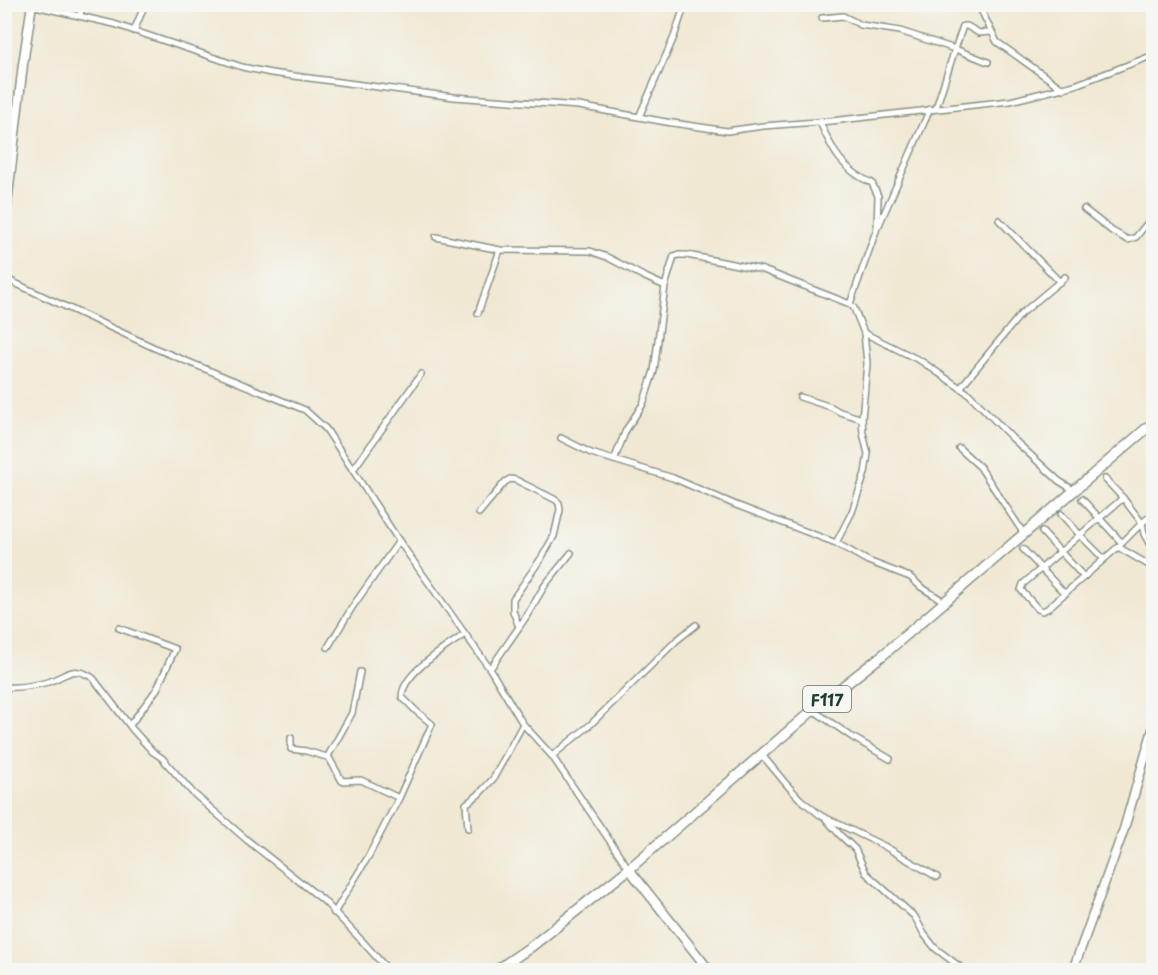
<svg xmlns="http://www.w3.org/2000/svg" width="1158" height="975" viewBox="0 0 1158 975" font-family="'Playpen Sans',sans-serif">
	<rect width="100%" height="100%" fill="#f6f6f2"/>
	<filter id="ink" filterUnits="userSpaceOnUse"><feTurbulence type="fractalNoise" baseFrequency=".0167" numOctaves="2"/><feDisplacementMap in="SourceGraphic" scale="12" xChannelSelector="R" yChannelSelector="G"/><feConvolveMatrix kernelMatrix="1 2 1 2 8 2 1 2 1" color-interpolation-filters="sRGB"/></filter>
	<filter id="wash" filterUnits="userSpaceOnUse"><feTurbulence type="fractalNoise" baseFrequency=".008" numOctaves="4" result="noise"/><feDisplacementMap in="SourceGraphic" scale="24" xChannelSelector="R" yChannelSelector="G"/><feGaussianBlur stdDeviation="1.35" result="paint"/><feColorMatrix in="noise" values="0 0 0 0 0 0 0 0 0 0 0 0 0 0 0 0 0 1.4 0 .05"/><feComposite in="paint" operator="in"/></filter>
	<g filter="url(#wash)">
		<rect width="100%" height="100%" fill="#f0e8d3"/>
	</g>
	<g filter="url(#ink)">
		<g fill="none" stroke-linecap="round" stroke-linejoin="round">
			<defs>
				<g id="street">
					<polyline points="978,4 997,42 1063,89"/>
					<polyline points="31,5 114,24 242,67 271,73 454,97 579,106 666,122 727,131 763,126 831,121 1010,101 1075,85 1154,55"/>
					<polyline points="79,16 84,4"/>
					<polyline points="822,18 843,16 861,25 900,31 955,49 936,108"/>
					<polyline points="134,31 145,4"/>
					<polyline points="988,62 955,49 963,26 967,26 979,33 991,32"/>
					<polyline points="639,117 674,37 685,4"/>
					<path d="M820 122C832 150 842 170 872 183L878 196 877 228 850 304"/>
					<polyline points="1084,209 1112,231 1128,240 1136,237 1154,215"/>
					<polyline points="999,220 1060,282"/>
					<polyline points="879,225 930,109"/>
					<polyline points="436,237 500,250 590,251 607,257 643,276 665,286"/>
					<polyline points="4,278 157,349 305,410 326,429 399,541 490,669 523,724 552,756 629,869"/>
					<polyline points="478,313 500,250"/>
					<polyline points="960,388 1021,314 1065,277"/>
					<polyline points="800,397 831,407 840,412 862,419"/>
					<polyline points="561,438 591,453 673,478 736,505 836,543 868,561 910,577 921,587 945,602"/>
					<polyline points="959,448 980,467 1024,534"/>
					<polyline points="614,460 626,430 643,404 654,371 665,286 674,256 678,255 687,255 763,270 850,304 854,308 864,333"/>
					<polyline points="353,470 421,374"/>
					<polyline points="1105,479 1123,498"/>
					<polygon points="1123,498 1142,523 1118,547 1047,609 1042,611 1038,609 1021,590 1023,584"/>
					<polyline points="1082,499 1122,543"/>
					<polyline points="479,513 505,482 510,479 516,480 556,500 559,503 560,510 554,536 542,557 513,599 513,611 519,627"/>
					<polyline points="1154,513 1142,523 1144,534 1154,552"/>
					<polyline points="1061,514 1080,535 1104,559"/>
					<polyline points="1042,532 1084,577"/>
					<polyline points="836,543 852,512 865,473 868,454 863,433 862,419 867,363 864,333 921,361 969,394 1012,438 1059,481 1075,491"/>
					<polyline points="1118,547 1154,568"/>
					<polyline points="1023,549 1065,594"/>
					<polyline points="119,628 175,649 157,689 130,725"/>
					<polyline points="328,647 353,606 399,541"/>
					<polyline points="490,669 526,617 545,585 571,553"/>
					<path d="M4 687C19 688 33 686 48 682 67 676 72 664 93 678L133 730 153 752 162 758 193 793 247 840 323 900 363 942 388 970"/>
					<polyline points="813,710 852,737 890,759"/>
					<path d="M291 738V749L306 751 327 757 328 756 342 781 361 780 399 798 432 724 416 711 402 697C402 673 447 647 465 634"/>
					<polyline points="762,755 787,785 800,799 820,815 884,846 937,877"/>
					<polyline points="328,756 352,713 360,672"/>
					<polyline points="552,756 590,725 677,640 696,625"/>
					<polyline points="826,819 840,835 855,849 866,873 915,917 924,934 935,948 964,970"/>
					<polyline points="468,828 466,804 478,795 493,779 523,724"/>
					<polyline points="334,913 368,857 399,798"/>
					<polyline points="772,970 781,969 785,970"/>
				</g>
				<g id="secondary">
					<polyline points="4,230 23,64 32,4"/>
					<polyline points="629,869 709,970"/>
					<polyline points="1073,970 1124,829 1154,726"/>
				</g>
				<polyline id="primary" points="497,970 532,946 629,869 813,710 884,654 1154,422"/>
			</defs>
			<use href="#street" stroke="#889284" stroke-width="8"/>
			<use href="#secondary" stroke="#889284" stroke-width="11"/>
			<use href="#primary" stroke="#889284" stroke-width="12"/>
			<use href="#street" stroke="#fff" stroke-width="5"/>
			<use href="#secondary" stroke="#fff" stroke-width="8"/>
			<use href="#primary" stroke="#fff" stroke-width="9"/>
		</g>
	</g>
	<g text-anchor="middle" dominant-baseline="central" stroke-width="4.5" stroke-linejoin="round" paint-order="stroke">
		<rect fill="#f6f6f2" stroke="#60746d" stroke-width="1.5" x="803" y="686" width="48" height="26" rx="4.5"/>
		<g font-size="16" font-weight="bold" fill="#1f3d34">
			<text x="827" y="699">F117</text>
		</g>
	</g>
	<rect width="1158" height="975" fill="none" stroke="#f6f6f2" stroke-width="24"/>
</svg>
